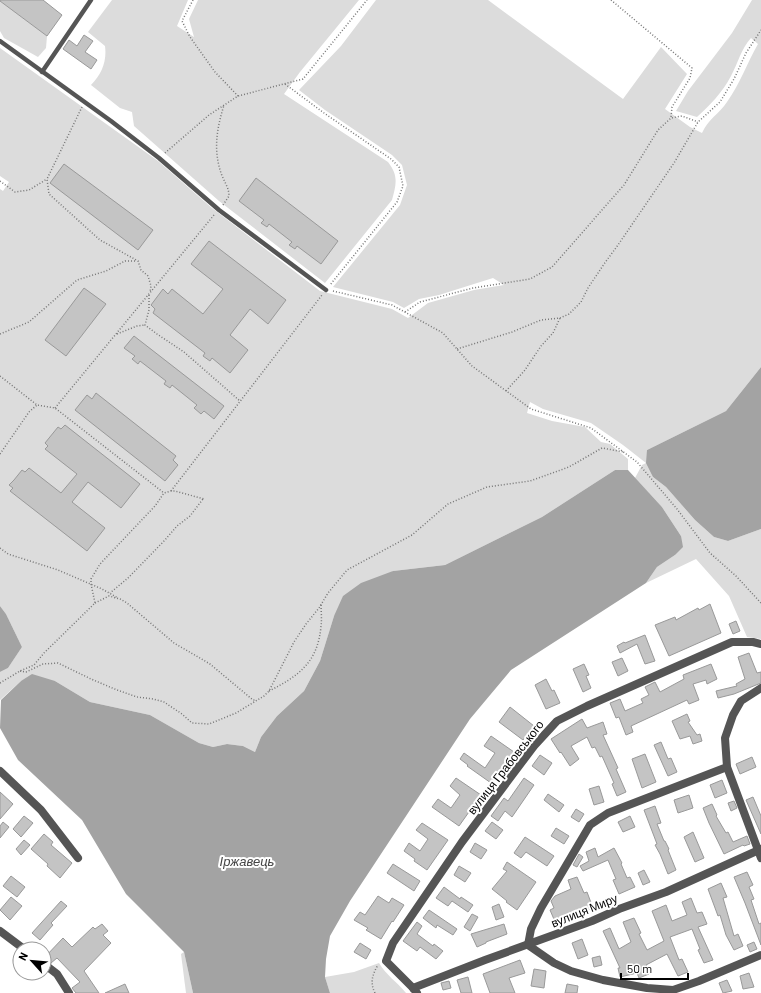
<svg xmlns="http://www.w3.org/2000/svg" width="761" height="993" viewBox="0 0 761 993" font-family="Barlow,sans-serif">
	<rect width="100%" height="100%" fill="#fff"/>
	<g fill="#dcdcdc">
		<path d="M112 0H188L177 26 194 37 189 19 198 0H359L300 72 284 94 388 162C399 176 396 185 392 200L325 283 219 201 134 126 132 112 120 108 91 85C102 74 107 61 105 46L88 32Z"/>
		<path d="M376 0H488L623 99 661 47 687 74 665 109 690 127 702 133C708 119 719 114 727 102 740 84 747 63 758 44L751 38C741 49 738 63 731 76 722 93 710 105 697 117L676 111 688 91 732 33 752 0H761V367L726 411 647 450 653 477 666 487 695 520 714 537 728 541 761 529V639L747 637 729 596 696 559 646 583 657 567 675 555 681 536 662 507 635 478 642 465 646 463 623 445 591 423 543 409 530 402 527 413 552 421 585 427 601 442 610 444 628 459V470H615L542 517 445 565 393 571 334 616 320 661 304 691 277 716 261 737 255 752 243 746 227 744 213 747 199 743 150 715 90 702 55 681H21L0 700V672L8 668 22 647 6 614 0 606V189L3 191 9 182 0 176V48L158 161 212 208 320 291 392 309 408 318 428 303 474 290 504 285 493 278 439 295 419 299 404 308 393 302 333 287 400 205 407 185 402 165 392 155 325 110 299 90 341 46Z"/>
		<polygon points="0,1 47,36 46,48 38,57 4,38 0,31"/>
		<polygon points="184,952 193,993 186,993 181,954"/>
		<path d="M379 963C386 975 397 982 406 993H330L325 977 354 972Z"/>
	</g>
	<g fill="#a3a3a3">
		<polygon points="761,367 761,529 728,541 714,537 695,520 666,487 653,477 646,463 647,450 726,411"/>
		<polygon points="615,470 628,470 662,507 681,536 683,547 675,555 657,567 646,583 511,670 470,719 350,901 330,936 326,959 325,977 330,993 193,993 184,952 126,894 82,820 18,760 0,728 1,700 21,681 32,674 55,681 90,702 150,715 199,743 213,747 227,744 243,746 255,752 261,737 277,716 304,691 320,661 334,616 343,596 361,583 393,571 445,565 542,517"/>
		<polygon points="0,606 6,614 22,647 8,668 0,672"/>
	</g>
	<g fill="#c4c4c4" stroke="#999">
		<polygon points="0,0 43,0 62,15 47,36 0,1"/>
		<polygon points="84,35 93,41 85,52 97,60 91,69 63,49 69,40 77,46"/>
		<polygon points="64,164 153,230 138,250 50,183"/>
		<polygon points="256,178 338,241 321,264 297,246 295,249 289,245 292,242 269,224 267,227 261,223 264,220 239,201"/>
		<polygon points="209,241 286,300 268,324 250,309 230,335 248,350 230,373 212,358 210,361 203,356 205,353 153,313 155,309 151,305 163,289 168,294 172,289 203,314 223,289 191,264"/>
		<polygon points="84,288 106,304 66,356 45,340"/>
		<polygon points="134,336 224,406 214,419 204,411 201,414 194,408 197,405 172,385 170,388 164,384 166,381 140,361 138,364 132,359 135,356 124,348"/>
		<polygon points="96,393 176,456 173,460 178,465 165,481 75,410 87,395 92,399"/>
		<polygon points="65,425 140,484 121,508 88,482 72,502 105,528 87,551 10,491 13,488 9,485 14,480 22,470 25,472 29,468 61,493 77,474 45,449 48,446 45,443 58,427 61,429"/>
		<polygon points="710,604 721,633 669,656 655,625 675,617 676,620 698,608 699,610"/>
		<polygon points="736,621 740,631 733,634 729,624"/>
		<polygon points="645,635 655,661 645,664 637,644 620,653 617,646 624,642 625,643"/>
		<polygon points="749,653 757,673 761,672 761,683 734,694 718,698 716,691 737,686 736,684 745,679 738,657"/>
		<polygon points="622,658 628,671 618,676 612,662"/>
		<polygon points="584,664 589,675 586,676 591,688 583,692 573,669"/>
		<polygon points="711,664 717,679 707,684 706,680 693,684 699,700 689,704 687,700 631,726 633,732 626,735 619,717 616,718 610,703 620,699 625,711 643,703 641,699 649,695 645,687 655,682 660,692 684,679 683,675"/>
		<polygon points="546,679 552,691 554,690 560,703 546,709 535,685"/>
		<polygon points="510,707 534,726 523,740 499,722"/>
		<polygon points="687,714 690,721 688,722 697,735 700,734 702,741 693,744 690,736 680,739 672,721"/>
		<polygon points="582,719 587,728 603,722 607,734 603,735 618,768 616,769 626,792 617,796 612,784 614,783 602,756 600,757 595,747 592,748 587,737 571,746 579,759 570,766 561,752 560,753 551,739"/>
		<polygon points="491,736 514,752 491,783 467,766 468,765 460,759 464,753 485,768 495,753 484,746"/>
		<polygon points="661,742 668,759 671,758 677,772 668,776 654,745"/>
		<polygon points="645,754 656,782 642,788 632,759"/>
		<polygon points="540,755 552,763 544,775 532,766"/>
		<polygon points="752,757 756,767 740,774 736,764"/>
		<polygon points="456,778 481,795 459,826 432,807 438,799 451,808 460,795 450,786"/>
		<polygon points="524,778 534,785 512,817 505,811 498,821 491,816 504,798 508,801"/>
		<polygon points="722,780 727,793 715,798 710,785"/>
		<polygon points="599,786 604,802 594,805 589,789"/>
		<polygon points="0,792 13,804 0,819"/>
		<polygon points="548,794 564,805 559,812 544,800"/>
		<polygon points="689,795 693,808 678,813 674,800"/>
		<polygon points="753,797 761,816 761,834 746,800"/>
		<polygon points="734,801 737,808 731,811 728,803"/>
		<polygon points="712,804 717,815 716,816 726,833 728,832 733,842 747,836 750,844 744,846 743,845 724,854 709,823 703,808"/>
		<polygon points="655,806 661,823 657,824 664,841 665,841 669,849 668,850 676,870 668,874 660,854 655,845 657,844 644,810"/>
		<polygon points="576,809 584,814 579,822 571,817"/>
		<polygon points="24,816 33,823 21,837 13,829"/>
		<polygon points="630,816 635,827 623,832 618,822"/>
		<polygon points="3,822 9,827 0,838 0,826"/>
		<polygon points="492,822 503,830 496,839 485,831"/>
		<polygon points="422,823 448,840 427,870 414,861 415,859 404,851 409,843 420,851 428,839 416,830"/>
		<polygon points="556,828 569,836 564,844 551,836"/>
		<polygon points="693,832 704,858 695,862 684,837"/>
		<polygon points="44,834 53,842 51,845 72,863 60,878 47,866 48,864 31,849"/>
		<polygon points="525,837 554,856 547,866 526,852 521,858 514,853"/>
		<polygon points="24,840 30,845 21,855 16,849"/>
		<polygon points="475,843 487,850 481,859 470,852"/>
		<polygon points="595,848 598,857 614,848 622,863 621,864 627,878 630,877 635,887 619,894 613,880 616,879 608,860 583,871 580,866 589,861 586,852"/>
		<polygon points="579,854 583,857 577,867 573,865"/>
		<polygon points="507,862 536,882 517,910 506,902 507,901 492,889 507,871 503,869"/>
		<polygon points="393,864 420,881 414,891 387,873"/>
		<polygon points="459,866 471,873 465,882 454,875"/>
		<polygon points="644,870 650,882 643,885 638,873"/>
		<polygon points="747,872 753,885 749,887 754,899 751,900 759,924 761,923 761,945 745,903 734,877"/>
		<polygon points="11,876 25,887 17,897 3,886"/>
		<polygon points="577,877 584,893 587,892 593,908 556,924 550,910 554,908 551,901 555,896 571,889 568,880"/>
		<polygon points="721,883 727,897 723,898 734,936 738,934 743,946 734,950 726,935 720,915 718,916 708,889"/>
		<polygon points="444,887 460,899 461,897 473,905 468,912 452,901 448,906 436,898"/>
		<polygon points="378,896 389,903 392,898 404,905 393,922 392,921 381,939 366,930 368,928 354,920 360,912 365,915"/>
		<polygon points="11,897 22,906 10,920 0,910"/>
		<polygon points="691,898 697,913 702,912 707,924 698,927 713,960 704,963 698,950 700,949 692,929 670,937 679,960 682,959 688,972 678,976 667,954 646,965 649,974 639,978 637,973 620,977 618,968 620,968 603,931 610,928 619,949 631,942 623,922 634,918 641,933 639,934 647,950 664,941 652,911 666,905 672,921 687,915 682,902"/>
		<polygon points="61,901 67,906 51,923 53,925 40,940 32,933"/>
		<polygon points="499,904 504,917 496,920 492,907"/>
		<polygon points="429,910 457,929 453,935 437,925 436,928 423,918"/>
		<polygon points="472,914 478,917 470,931 464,927"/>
		<polygon points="417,922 422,926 417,934 433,946 434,944 443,951 436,959 420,947 417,951 403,941"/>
		<polygon points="102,924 108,931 103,935 111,943 84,971 99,993 76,993 72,988 80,982 57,958 51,963 45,957 63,938 72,947 93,927 95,929"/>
		<polygon points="504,924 507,934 486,942 486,943 477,947 471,934"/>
		<polygon points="582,939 588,955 578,959 572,943"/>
		<polygon points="754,942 757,949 750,952 747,945"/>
		<polygon points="360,943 371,950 366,959 354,952"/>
		<polygon points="600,956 602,965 594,967 592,958"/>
		<polygon points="520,960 525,973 509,978 515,993 490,993 483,974"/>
		<polygon points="534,969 546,971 544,988 531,986"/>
		<polygon points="749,973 754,987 743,989 740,976"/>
		<polygon points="468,977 472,993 461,993 457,980"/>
		<polygon points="727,980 732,991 723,993 719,983"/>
		<polygon points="449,981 451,988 443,990 441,983"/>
		<polygon points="125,984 129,993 105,993"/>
		<polygon points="567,984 578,986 577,993 565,993"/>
	</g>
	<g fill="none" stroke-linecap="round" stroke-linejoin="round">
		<g stroke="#777" stroke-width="1.5" stroke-dasharray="1 2" stroke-linecap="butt">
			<polyline points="193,0 182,21 190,37 215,72 238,96"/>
			<polyline points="611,0 692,68 690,78 672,107 671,117"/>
			<polyline points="285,84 324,113 391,159 399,167 403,186 397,202 330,285"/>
			<polyline points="82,107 47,179 49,194 100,240 138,261 141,270 148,276 151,286 150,292"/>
			<polyline points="165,153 209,115 238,96 303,79 367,0"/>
			<polyline points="0,181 15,192 29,190 47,179"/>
			<path d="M223 205 229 196C229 187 224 182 221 173 213 149 217 128 224 105"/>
			<polyline points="333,291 392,305 443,333 472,366 531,409 591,428 637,462 677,509 710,553 736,576 761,603"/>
			<polyline points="149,295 149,310 145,325 157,334 184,352 240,401"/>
			<polyline points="405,312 420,302 473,288 530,279 552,267 624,185 658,130 671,118 682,116 698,122"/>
			<polyline points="0,334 29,322 77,280 106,271 125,261 136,261"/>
			<polyline points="117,334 137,326 145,325"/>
			<polyline points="457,349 512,332 541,320 560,318 569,314 581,302 588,288 604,264 618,245 674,163 698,122 720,102 734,79 746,53 761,30"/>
			<polyline points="0,376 37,405 55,408 164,493"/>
			<polyline points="506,391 525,370 541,346 553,333 560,318"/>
			<polyline points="55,408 214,215"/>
			<polyline points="0,454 29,412 37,405"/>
			<polyline points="171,491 322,295"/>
			<polyline points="0,548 8,554 58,570 102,589 118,598"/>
			<polyline points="95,603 109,596 120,599 127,603 174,643 210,664 253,700 256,700"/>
			<polyline points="20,671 26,672 43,664 58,663 91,679 117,690 137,697 153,699 164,702 182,714 192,723 209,724 236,713 264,696 269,691 294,642 306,624 319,608 328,593 347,570 412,535 448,504 487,487 530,481 569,467 602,448 624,452"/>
			<polyline points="0,683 20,671 34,665 44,653 95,603 91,584 91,579 100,564 155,506 164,493 171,491 175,491 204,499 203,499 190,516 177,526 165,540 128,578 110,593"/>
			<path d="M269 691C299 676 318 662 321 626 322 619 321 611 321 604"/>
			<path d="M375 993C370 983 372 975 378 965"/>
		</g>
		<g stroke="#555" stroke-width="4.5">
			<polyline points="0,41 111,121 159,158 219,210 326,290"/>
			<polyline points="42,72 91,0"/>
		</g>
		<g stroke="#555" stroke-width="8">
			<polyline points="761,688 741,701 733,715 725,738 727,767 608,813 590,825 541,908 531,929 528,945 554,963 571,971 603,980 647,988 673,990 699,981 761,955"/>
			<polyline points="727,767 761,858"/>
			<polyline points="0,771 41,810 78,858"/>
			<polyline points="0,931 24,949"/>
			<polyline points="44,964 57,974 69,993"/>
			<polyline points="413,988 485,960 592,921 619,909 666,892 761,849"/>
			<polyline points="417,993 413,988 386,961 393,943 462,842 534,746 557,721 587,706 732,642 753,642 761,644"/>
		</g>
	</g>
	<g text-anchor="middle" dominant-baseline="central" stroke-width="4" stroke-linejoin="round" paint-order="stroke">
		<g font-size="12" fill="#000" stroke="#fff">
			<text transform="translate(505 767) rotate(-52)">вулиця Грабовського</text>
			<text transform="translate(584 910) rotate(-22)">вулиця Миру</text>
		</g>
		<g font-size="13" font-style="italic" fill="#444" stroke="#fff">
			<text x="247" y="861">Іржавець</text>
		</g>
	</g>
	<g transform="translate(32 961) rotate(297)"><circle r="19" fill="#ffffff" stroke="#999999"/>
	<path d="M0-3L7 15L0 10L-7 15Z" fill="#000000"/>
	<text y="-6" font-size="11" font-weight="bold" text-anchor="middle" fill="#000000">N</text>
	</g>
	<path d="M621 973v6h67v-6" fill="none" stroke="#000000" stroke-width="2"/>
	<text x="627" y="973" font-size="12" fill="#000000" stroke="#ffffff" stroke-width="3" paint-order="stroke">50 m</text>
</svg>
